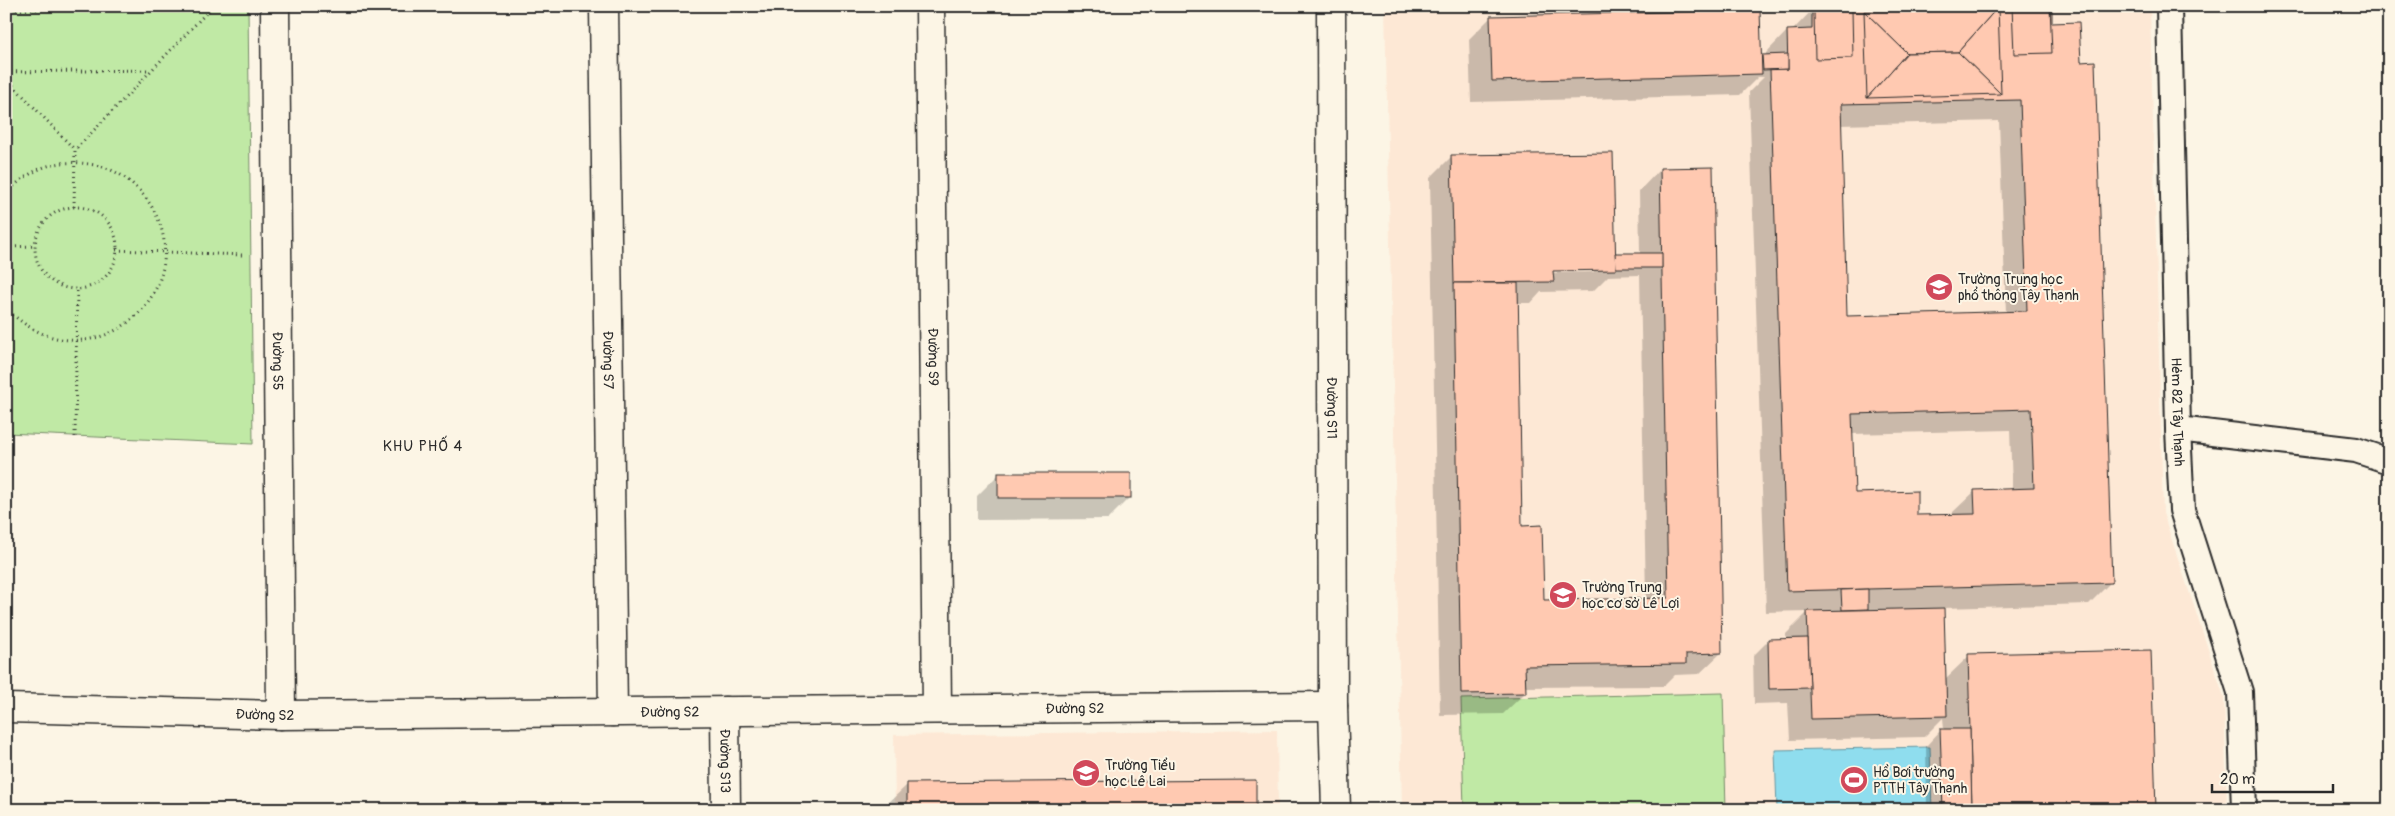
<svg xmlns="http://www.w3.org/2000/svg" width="2395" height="816" viewBox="0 0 2395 816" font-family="Pangolin,sans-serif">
	<rect width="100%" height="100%" fill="#fcf5e5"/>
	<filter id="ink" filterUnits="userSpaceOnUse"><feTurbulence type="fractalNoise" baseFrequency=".02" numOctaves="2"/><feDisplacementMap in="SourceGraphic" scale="10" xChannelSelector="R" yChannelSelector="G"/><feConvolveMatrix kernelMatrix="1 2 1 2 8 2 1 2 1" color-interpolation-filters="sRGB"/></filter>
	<g filter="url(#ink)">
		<g fill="#fde8d5">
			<polygon points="1385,6 2150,6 2163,513 2224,697 2227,810 1402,810"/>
			<polygon points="1277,730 1278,810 895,810 894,735"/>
		</g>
		<g fill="#c0e9a5" stroke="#768a68">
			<polygon points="6,6 248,6 253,444 6,433"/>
			<polygon points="1723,693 1726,810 1464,810 1461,699"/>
		</g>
		<polygon fill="#8fddee" stroke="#6796a0" points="1930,747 1932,810 1777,810 1775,750"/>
		<g fill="#0003" fill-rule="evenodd">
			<path d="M1812 10 2051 24 2111 582 2089 604 1943 608 1945 679 1969 656 2155 810H1927L1926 746 1941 730H1944L1943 718 1924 737 1790 740 1788 703 1754 704 1753 656 1768 641 1786 640V634L1809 611 1766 612 1749 92 1764 77H1758L1740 95 1471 102 1469 39 1490 18 1761 58 1766 56V53L1787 31H1792ZM1999 121 2006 313 1846 317 1840 125ZM2010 430 2012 490 1975 491 1953 512V516L1916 517 1854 494 1852 434Z"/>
			<path d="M1452 156 1614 256 1640 254 1639 191 1660 169 1721 653 1699 674 1675 675 1664 686 1525 687V693L1503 714 1440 715 1430 178ZM1594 269V272L1547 273V270ZM1640 275 1646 600 1542 601 1521 527 1517 303H1531L1541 292 1593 291 1608 276Z"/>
			<polygon points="999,474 1130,497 1108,519 977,520 977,496"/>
			<polygon points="907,785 1255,810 886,810 885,806"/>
		</g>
		<g fill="#ffc9b1" stroke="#2b2b2b" fill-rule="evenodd">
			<path d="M1934 6H2052V23L2079 22 2081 62 2095 61 2112 583 1787 591 1770 69H1788L1787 30 1812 29V9ZM2020 100 2027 311 1847 316 1841 104ZM2031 409 2034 488 1974 490 1975 514 1917 515V491L1855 493 1852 414Z"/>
			<polygon points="2012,6 2050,6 2052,53 2014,54"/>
			<polygon points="1998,7 2001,94 1958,52"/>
			<polygon points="1998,7 1958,52 1907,53 1864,11"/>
			<polygon points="1760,10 1762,74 1492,81 1490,16"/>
			<polygon points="1852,10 1853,58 1815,59 1814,11"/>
			<polygon points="1864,11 1907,53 1867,98"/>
			<polygon points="1958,52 2001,94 1867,98 1907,53"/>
			<polygon points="1788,54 1788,69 1763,70 1762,55"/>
			<polygon points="1613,153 1616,270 1553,271 1554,282 1454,283 1451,155"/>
			<polygon points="1713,167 1722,653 1686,654 1686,664 1525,666 1526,693 1461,694 1454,283 1518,283 1522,526 1542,525 1544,600 1668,598 1660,168"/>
			<polygon points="1615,253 1662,253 1662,268 1616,268"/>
			<rect x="998" y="473" width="133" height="25"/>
			<polygon points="1868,589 1868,609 1842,610 1841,590"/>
			<polygon points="1944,608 1947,716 1811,719 1807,611"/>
			<polygon points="1808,638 1810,688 1769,689 1768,639"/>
			<polygon points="2151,650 2156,810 1972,810 1968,654"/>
			<polygon points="1940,729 1970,729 1972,810 1943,810"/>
			<polygon points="1256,780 1256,810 907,810 907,783"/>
		</g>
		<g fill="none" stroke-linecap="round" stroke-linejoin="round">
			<defs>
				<g id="lane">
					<path id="s1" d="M2169 6 2178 429 2182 510 2240 692 2244 810"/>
					<polyline points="2178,429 2356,450 2389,461"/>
				</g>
				<g id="street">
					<path id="s2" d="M275 6 281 715"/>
					<path id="s3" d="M604 6 613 712"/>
					<path id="s4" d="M930 6 937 708"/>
					<path id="s5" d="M1331 6 1333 706 1336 810"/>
					<path id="s6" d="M6 708 281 715 1333 706"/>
					<path id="s7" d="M725 711 726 810"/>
				</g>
			</defs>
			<use href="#lane" stroke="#2b2b2b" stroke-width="28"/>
			<use href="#street" stroke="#2b2b2b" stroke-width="31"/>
			<g stroke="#2b2b2b" stroke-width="3" stroke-dasharray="1 4" stroke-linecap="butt">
				<polyline points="6,10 182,6"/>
				<polyline points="6,72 151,70"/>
				<polyline points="6,78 75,150"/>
				<path d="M6 193C35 166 56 158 95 165 116 169 132 181 145 197 212 283 93 397 6 308"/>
				<polyline points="74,207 75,150 213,6"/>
				<circle cx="76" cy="248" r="41"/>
				<polyline points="6,247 36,246"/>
				<polyline points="116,250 243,255"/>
				<polyline points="75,437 77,288"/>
			</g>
			<use href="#lane" stroke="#fcf5e5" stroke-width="24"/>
			<use href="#street" stroke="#fcf5e5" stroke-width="28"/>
		</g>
	</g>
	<defs>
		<symbol id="school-disc" viewBox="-11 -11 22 22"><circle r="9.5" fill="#d1495b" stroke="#fcf5e5"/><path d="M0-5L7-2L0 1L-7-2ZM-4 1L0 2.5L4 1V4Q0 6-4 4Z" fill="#fff"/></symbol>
		<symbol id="stadium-disc" viewBox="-11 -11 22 22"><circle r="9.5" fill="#d1495b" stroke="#fcf5e5"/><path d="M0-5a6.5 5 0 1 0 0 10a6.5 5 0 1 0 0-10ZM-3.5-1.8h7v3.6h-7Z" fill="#fff"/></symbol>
	</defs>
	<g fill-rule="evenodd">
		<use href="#school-disc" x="1923" y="271" width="32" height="32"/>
		<use href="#school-disc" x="1547" y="579" width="32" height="32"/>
		<use href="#school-disc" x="1070" y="757" width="32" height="32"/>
		<use href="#stadium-disc" x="1838" y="764" width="32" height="32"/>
	</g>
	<g text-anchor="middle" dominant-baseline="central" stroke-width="4" stroke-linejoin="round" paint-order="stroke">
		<g font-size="14" fill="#2b2b2b" stroke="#fcf5e5" text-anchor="start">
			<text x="1958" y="279">Trường Trung học<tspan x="1958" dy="16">phổ thông Tây Thạnh</tspan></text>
			<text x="1582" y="587">Trường Trung<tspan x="1582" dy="16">học cơ sở Lê Lợi</tspan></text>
			<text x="1105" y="765">Trường Tiểu<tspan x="1105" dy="16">học Lê Lai</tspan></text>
			<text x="1873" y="772">Hồ Bơi trường<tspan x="1873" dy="16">PTTH Tây Thạnh</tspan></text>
		</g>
		<g font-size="14" fill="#2b2b2b" stroke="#fcf5e5">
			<text stroke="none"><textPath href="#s4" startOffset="351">Đường S9</textPath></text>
			<text stroke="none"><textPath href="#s3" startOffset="354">Đường S7</textPath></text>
			<text stroke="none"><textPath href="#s2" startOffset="355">Đường S5</textPath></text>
			<text stroke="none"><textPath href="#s5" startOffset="402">Đường S11</textPath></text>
			<text stroke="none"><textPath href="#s1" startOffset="406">Hẻm 82 Tây Thạnh</textPath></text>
			<text stroke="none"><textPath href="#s6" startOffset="1069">Đường S2</textPath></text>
			<text stroke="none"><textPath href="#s6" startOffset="664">Đường S2</textPath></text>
			<text stroke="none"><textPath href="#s6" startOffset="259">Đường S2</textPath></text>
			<text stroke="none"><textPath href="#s7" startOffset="50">Đường S13</textPath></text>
		</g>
		<g font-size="15" letter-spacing="1" fill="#2b2b2b" stroke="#fcf5e5">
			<text x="423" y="446">KHU PHỐ 4</text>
		</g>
	</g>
	<rect width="2395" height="816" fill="none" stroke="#fcf5e5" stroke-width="25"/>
	<rect x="12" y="12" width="2370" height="791" fill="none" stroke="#2b2b2b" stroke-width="2" filter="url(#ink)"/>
	<path d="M2212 784v8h121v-8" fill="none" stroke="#2b2b2b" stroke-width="2.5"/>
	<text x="2220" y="784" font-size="15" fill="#2b2b2b" stroke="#fcf5e5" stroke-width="4" paint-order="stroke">20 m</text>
</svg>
